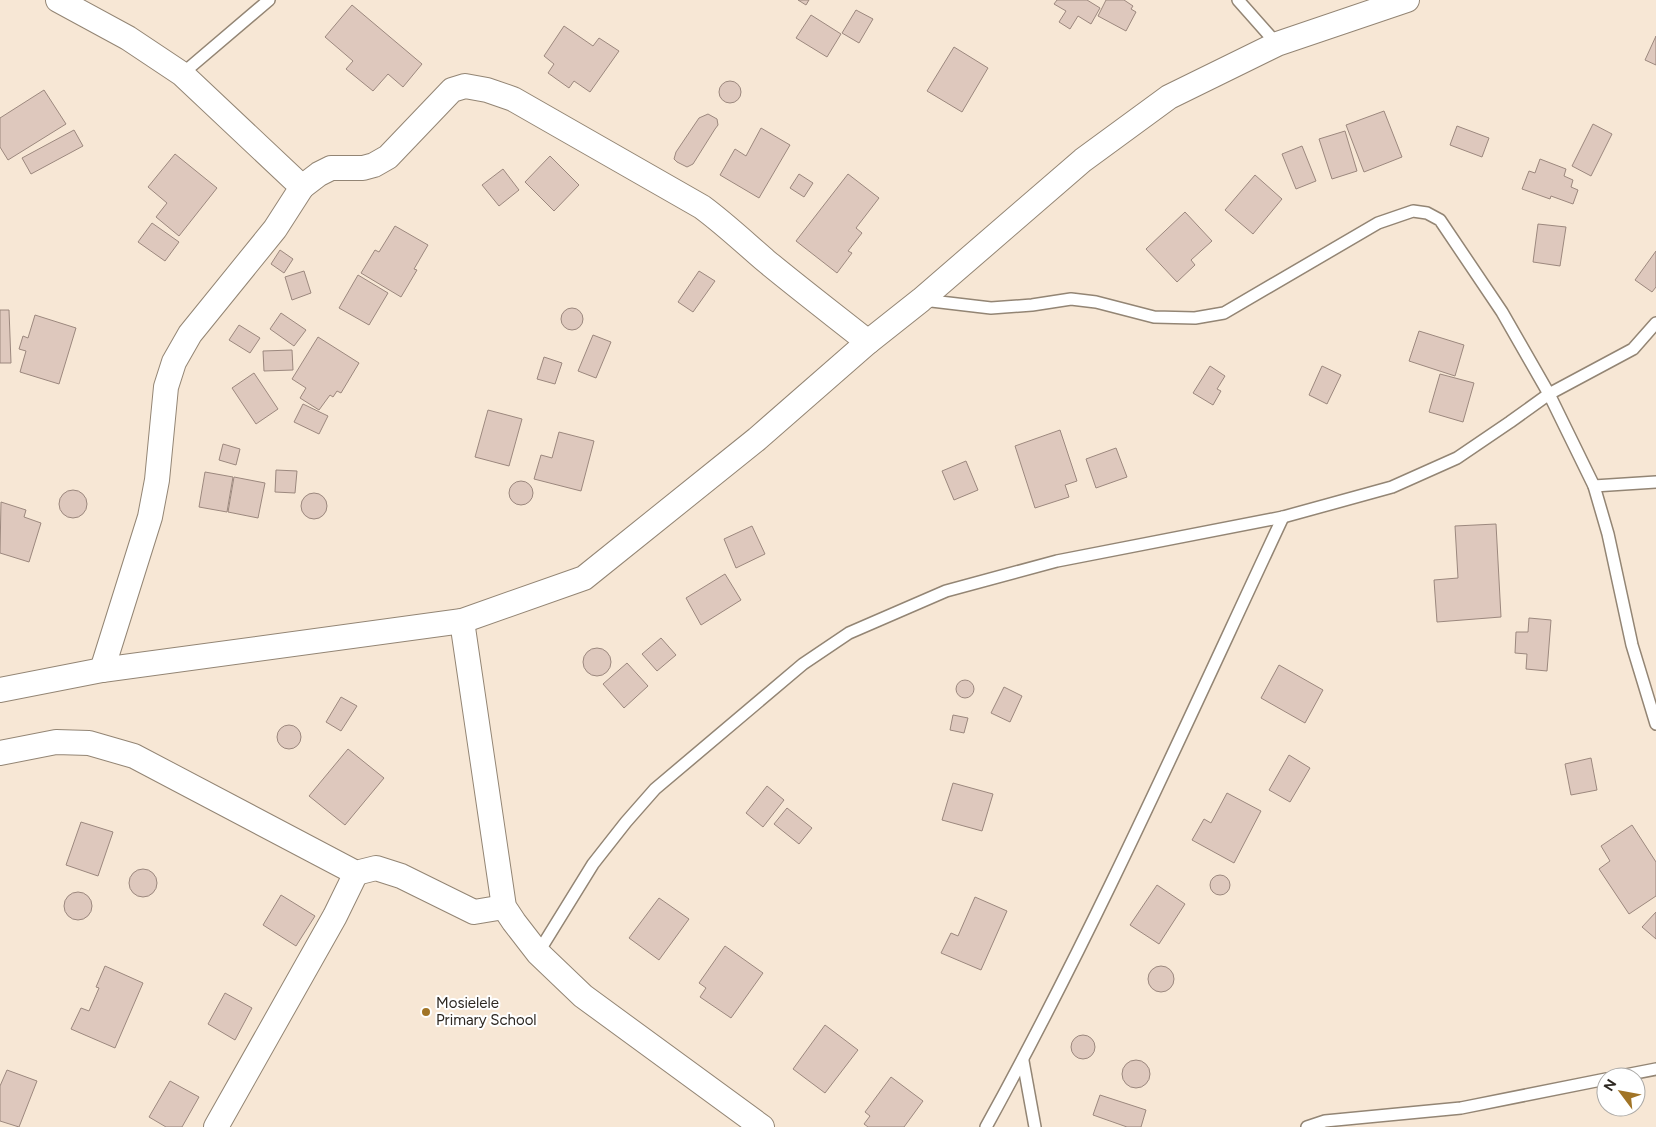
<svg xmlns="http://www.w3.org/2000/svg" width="1656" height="1127" viewBox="0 0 1656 1127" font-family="Figtree,sans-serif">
	<rect width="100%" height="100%" fill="#f7e7d5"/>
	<g fill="#dec8bd" stroke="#9c887e">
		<polygon points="798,0 809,0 806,5"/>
		<polygon points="1057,0 1087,0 1100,8 1091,24 1078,16 1070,29 1059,22 1066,11 1054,4"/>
		<polygon points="1106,0 1124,0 1133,6 1131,9 1136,12 1126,31 1098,16"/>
		<polygon points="352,5 422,64 403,87 388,74 373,91 346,69 353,61 325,37"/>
		<polygon points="856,10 873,19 859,43 842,33"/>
		<polygon points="811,15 841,34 827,57 796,38"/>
		<polygon points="564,26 593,46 599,38 619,51 590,92 574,81 569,88 548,73 554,64 544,56"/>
		<polygon points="1656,36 1656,65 1645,60"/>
		<polygon points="954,47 988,68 962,112 927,91"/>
		<circle cx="730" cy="92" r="11"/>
		<polygon points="44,90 66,124 8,160 0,147 0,118"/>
		<polygon points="1384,111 1402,157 1364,172 1346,125"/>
		<polygon points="708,114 717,119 718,125 715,129 693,164 687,167 677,162 674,159 676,152 699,118"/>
		<polygon points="1593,124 1612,134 1591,176 1572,166"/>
		<polygon points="1457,126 1489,138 1482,157 1450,145"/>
		<polygon points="761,128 790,145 759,198 720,175 735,149 746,156"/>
		<polygon points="74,130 83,146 31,174 22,158"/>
		<polygon points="1345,131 1357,171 1332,179 1319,139"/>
		<polygon points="1302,146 1316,181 1296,189 1282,154"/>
		<polygon points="175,154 217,188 179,236 156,217 167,203 148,187"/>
		<polygon points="550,156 579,185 554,211 525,182"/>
		<polygon points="1540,159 1566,169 1564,176 1573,180 1571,187 1578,190 1573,204 1551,196 1550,199 1522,189 1529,171 1535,173"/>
		<polygon points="503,169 519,190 499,206 482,185"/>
		<polygon points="799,174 813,183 804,197 790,188"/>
		<polygon points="848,174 879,198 856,228 862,233 848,251 852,253 837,273 796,241"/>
		<polygon points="1255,175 1282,199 1253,234 1225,210"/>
		<polygon points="1185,212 1212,241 1191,260 1195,265 1177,282 1146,249"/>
		<polygon points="152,223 179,242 165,261 138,242"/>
		<polygon points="1538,224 1566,227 1560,266 1533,262"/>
		<polygon points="395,226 428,245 414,269 417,270 401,297 361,273 375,250 379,252"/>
		<polygon points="280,250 293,259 284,273 271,264"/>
		<polygon points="1656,251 1656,287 1652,292 1635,280"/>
		<polygon points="304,271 311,293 292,300 285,277"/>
		<polygon points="699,271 715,281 693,312 678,302"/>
		<polygon points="358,275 388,293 369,325 339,308"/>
		<circle cx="572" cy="319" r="11"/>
		<polygon points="0,310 9,310 11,363 0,363"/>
		<polygon points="281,313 306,330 294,346 270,329"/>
		<polygon points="35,315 76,328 59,384 20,372 26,351 19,349 23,336 28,338"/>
		<polygon points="239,325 260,338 250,353 229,340"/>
		<polygon points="1419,331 1464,345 1455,376 1409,361"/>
		<polygon points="593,335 611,342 596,378 578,371"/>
		<polygon points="318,337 359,363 341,393 337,391 333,397 330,395 319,410 300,398 306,388 292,379"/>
		<polygon points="292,350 293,370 264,371 263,351"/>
		<polygon points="544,357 562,363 555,384 537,379"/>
		<polygon points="1210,366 1225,376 1217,389 1221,391 1213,405 1193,393"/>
		<polygon points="1322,366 1341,375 1327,404 1309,395"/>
		<polygon points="254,373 278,409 256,424 232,388"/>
		<polygon points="1440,374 1474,383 1463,422 1429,412"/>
		<polygon points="303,404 328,416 319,434 294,422"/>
		<polygon points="488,410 522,419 509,466 475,457"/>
		<polygon points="1060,430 1077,481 1065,485 1069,497 1035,508 1015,446"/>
		<polygon points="559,432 594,441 581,491 534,479 541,455 552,458"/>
		<polygon points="223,444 240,449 236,465 219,460"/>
		<polygon points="1116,448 1127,477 1096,488 1086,459"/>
		<polygon points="966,461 978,490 954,500 942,471"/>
		<polygon points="276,470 297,471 295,493 275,492"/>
		<polygon points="205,472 233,477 227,512 199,507"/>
		<polygon points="234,477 265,483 258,518 228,512"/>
		<circle cx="521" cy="493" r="12"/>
		<circle cx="73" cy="504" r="14"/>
		<circle cx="314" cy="506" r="13"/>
		<polygon points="1,502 26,510 24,517 41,523 29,562 0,553"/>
		<polygon points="1496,524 1501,617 1437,622 1434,580 1458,578 1455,526"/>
		<polygon points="752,526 765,554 736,568 724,539"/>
		<polygon points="725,574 741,600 701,625 686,598"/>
		<polygon points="1529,618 1551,620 1547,671 1526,669 1527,654 1515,653 1516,632 1528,632"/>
		<polygon points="661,638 676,655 657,671 642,654"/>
		<circle cx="597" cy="662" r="14"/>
		<polygon points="627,663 648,686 624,708 603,684"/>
		<polygon points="1279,665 1323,690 1305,723 1261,698"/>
		<circle cx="965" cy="689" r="9"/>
		<polygon points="1004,687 1022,696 1010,722 991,713"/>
		<polygon points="341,697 357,706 341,731 326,722"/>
		<polygon points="953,715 968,718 964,733 950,730"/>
		<circle cx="289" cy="737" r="12"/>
		<polygon points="348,749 384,778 345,825 309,796"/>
		<polygon points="1289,755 1310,768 1290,802 1269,790"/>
		<polygon points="1591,758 1597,790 1571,795 1565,764"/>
		<polygon points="953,783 993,794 982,831 942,820"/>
		<polygon points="767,786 784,800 763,827 746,813"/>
		<polygon points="1227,793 1261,811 1234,863 1192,840 1204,819 1211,823"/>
		<polygon points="787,808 812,828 799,844 774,824"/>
		<polygon points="81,822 113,832 98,876 66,865"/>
		<polygon points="1632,825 1656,862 1656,896 1629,914 1599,869 1610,861 1601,846"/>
		<circle cx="143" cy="883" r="14"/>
		<circle cx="1220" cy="885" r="10"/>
		<polygon points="1157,885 1185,904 1159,944 1130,925"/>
		<circle cx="78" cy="906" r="14"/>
		<polygon points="281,895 315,916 296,946 263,925"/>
		<polygon points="975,897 1007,911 981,970 941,953 951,933 958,936"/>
		<polygon points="659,898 689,919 659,960 629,938"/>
		<polygon points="1656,912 1656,939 1642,927"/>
		<polygon points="725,946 763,973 731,1018 700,997 706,988 699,983"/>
		<circle cx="1161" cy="979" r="13"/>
		<polygon points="105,966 143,983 115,1048 71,1029 81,1008 89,1011 99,988 96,987"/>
		<polygon points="225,993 252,1008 235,1040 208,1024"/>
		<polygon points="825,1025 858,1050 825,1093 793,1069"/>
		<circle cx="1083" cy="1047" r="12"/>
		<circle cx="1136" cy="1074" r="14"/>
		<polygon points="7,1070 37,1081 19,1127 0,1121 0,1086"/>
		<polygon points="891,1077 923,1101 904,1127 868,1127 864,1124 870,1116 865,1112"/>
		<polygon points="170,1081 199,1097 182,1127 166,1127 149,1117"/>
		<polygon points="1100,1095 1146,1110 1141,1127 1127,1127 1093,1115"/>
	</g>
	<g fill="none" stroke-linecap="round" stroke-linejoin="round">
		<defs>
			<g id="lane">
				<polyline points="1238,0 1277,44"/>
				<polyline points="182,74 269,0"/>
				<polyline points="923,300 991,308 1032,305 1071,299 1096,302 1154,317 1195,318 1224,313 1378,223 1413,211 1427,213 1440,220 1502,312 1549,394 1594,486 1608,534 1632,645 1656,724"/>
				<polyline points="1594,486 1656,482"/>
				<polyline points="538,953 593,864 626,822 655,789 803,664 849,633 946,591 1057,561 1283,517 1392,487 1457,458 1510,422 1549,394 1633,349 1656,323"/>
				<polyline points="1023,1061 1035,1127"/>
				<polyline points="1615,1077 1656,1069"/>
				<path d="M986 1127C1095 929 1187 722 1283 517"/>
				<polyline points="1307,1127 1325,1121 1461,1108 1606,1079"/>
			</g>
			<g id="street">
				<polyline points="58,0 128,38 182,74 302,187 275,229 190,334 174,362 166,387 157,480 150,517 102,670"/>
				<path d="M302 187 319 174 331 168H363L374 165 388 157 452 90 465 86 487 90 513 99 702 207C725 224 745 243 766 261 800 289 834 315 868 342"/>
				<polyline points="462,621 504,907 514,922 538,953 583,996 762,1127"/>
				<polyline points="0,690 102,670 462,621 584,578 757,439 868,342 921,300 1083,160 1169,97 1277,44 1407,0"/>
				<polyline points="0,753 56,742 89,743 134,756 356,873 376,868 401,876 474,912 504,907"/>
				<polyline points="216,1127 335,916 356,873"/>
			</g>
		</defs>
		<use href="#lane" stroke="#938574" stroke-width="14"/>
		<use href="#street" stroke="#938574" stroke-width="26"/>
		<use href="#lane" stroke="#fff" stroke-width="11"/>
		<use href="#street" stroke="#fff" stroke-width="24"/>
	</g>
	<circle fill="#a17426" stroke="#fff" stroke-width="2" cx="426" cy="1012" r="5"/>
	<g text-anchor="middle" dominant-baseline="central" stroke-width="4" stroke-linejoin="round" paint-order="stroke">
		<g font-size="15" fill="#2d2721" stroke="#fff" text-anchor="start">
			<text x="436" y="1003">Mosielele<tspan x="436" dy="17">Primary School</tspan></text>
		</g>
	</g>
	<g transform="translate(1621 1092) rotate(302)"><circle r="24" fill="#ffffff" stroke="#aba9a6"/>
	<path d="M0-4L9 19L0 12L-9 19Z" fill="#a17426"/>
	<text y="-8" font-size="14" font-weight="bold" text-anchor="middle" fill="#2d2721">N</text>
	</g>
</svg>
